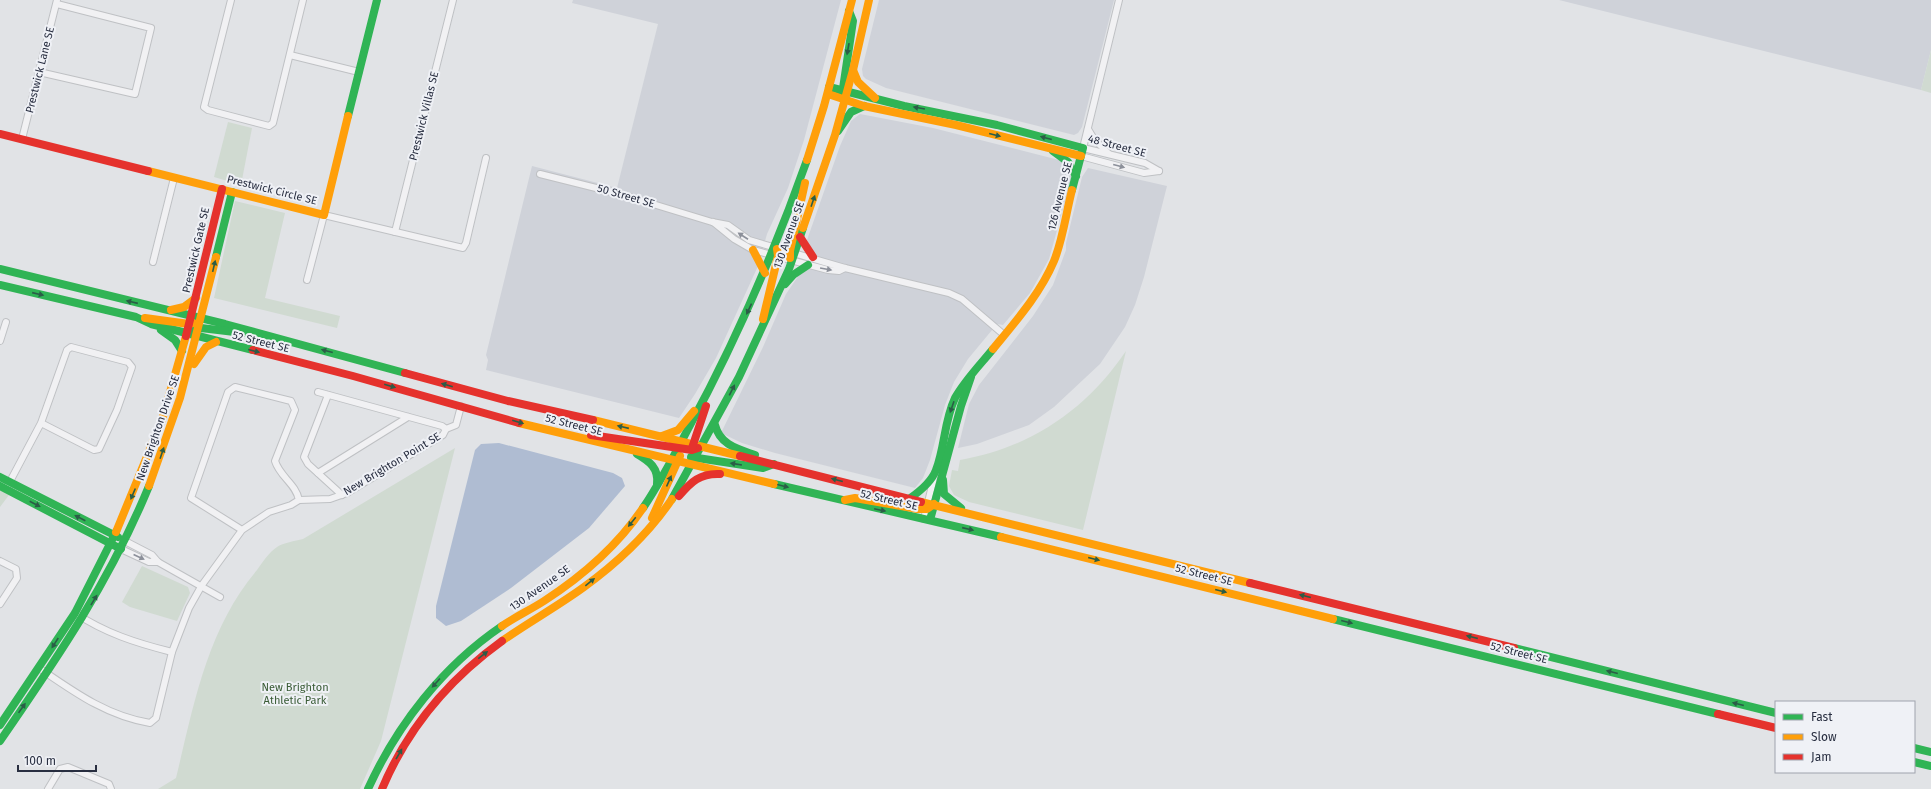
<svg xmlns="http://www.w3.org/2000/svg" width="1931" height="789" viewBox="0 0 1931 789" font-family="'Fira Sans',sans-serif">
	<rect width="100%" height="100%" fill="#e1e3e6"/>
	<g fill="#cfd2d9">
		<polygon points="573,0 841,0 804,140 788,188 767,234 758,266 716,358 695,394 679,418 486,370 488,360 486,355 532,166 617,188 658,24 572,3"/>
		<polygon points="879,0 1114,0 1082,127 1078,133 1074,135 886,88 866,79 863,76 862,69"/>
		<polygon points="1559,0 1931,0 1931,50 1921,90"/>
		<polygon points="860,114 933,128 1059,160 1065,163 1071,174 1071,180 1049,259 1030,293 1003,325 997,324 968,359 954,382 945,405 930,460 923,478 915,488 775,453 742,443 721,433 763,347 786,294 801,272 804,270 810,249 807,240 840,146 851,121"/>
		<polygon points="1088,168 1167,186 1144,277 1135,305 1125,327 1100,364 1054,407 1029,425 977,444 958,448 969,404 979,385 1033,316 1053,285 1066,250 1066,243 1082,177"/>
	</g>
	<g fill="#d0dad1">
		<polygon points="1931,50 1931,93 1921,90"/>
		<polygon points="228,122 252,128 241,185 214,177"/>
		<polygon points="235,201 285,213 265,298 340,316 337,328 214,298"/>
		<path d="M1126 351 1083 530 969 502 954 495 949 486 952 470 958 471 960 460C1030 448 1086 410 1126 351Z"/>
		<path d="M455 448 381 741 360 789H158L176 778C194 704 207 629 257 570 262 563 269 552 277 547 283 543 295 541 303 539Z"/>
		<polygon points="0,490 9,495 0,507"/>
		<polygon points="142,566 188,587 190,593 177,621 130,607 122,602"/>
	</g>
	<polygon fill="#afbcd2" points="499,443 613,473 622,478 625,486 589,528 511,588 461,621 446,626 436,618 436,606 475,450 481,444"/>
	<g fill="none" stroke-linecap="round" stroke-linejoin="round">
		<defs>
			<g id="street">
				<polyline points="231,0 204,107 208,110 269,126 273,123 303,0"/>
				<polyline points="1119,0 1083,148 1145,163 1159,171"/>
				<polyline points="290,55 359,72"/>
				<polyline points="39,72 135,94 151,28 57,4"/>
				<polyline points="1088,129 1094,139 1109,154"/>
				<polyline points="22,139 57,0"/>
				<polyline points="1081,156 1144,173 1159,171"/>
				<polyline points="540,174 620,194 712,222 728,225 749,240 845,268 949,293 962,299 1003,334"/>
				<polyline points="713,222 734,239 753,250 828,270 839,271 845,268"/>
				<polyline points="395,232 453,0"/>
				<polyline points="153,262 174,178"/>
				<polyline points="307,280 324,215 463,248 466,243 486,158"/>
				<polyline points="0,341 6,322"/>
				<polyline points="328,395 304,457 308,464 342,495"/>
				<polyline points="446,429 456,425 461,406"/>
				<polyline points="318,473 408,417"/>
				<polyline points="6,489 41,423 67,350 71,347 128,362 132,367 117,410 99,449 94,450 41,423"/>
				<polyline points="299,500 330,499 347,493 443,435 446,429 442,426 318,392"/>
				<polyline points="924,519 935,473"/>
				<polyline points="125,541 152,555 158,562 220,597"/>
				<polyline points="121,549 149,562 158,562"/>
				<polyline points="0,561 16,569 17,578 0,604"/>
				<path d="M75 613C105 633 136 643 172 652"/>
				<path d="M39 668C74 692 107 716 150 723L156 718 172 652 189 608 202 585 242 530 269 512 291 505 299 500C296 484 280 477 275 461L295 410 291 401 235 387 228 392 191 498 242 530"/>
				<polyline points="48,789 60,769 68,767 109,784 111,789"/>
			</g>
		</defs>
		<use href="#street" stroke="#bfc1c4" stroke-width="8"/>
		<use href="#street" stroke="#f1f1f3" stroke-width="6"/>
		<g stroke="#30b455" stroke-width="8">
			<polyline points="829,87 904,106 997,125 1083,148 1072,190"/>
			<polyline points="842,95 853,21 849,11"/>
			<polyline points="348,116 377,0"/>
			<polyline points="838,131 851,112 864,106"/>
			<polyline points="1053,151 1068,162 1076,176"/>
			<polyline points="216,257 232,192"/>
			<polyline points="0,269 225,324 405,373"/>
			<polyline points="785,284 793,275 808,265"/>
			<polyline points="0,285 136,317 151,324 253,350"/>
			<polyline points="195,329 201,328 243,333"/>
			<polyline points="161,330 175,340 182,351"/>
			<path d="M715 425C720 445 738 449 755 455"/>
			<path d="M637 454C649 461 659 468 657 484"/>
			<polyline points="691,457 763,468 774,464"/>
			<polyline points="0,477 118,537"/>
			<polyline points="943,480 944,494 961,508"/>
			<polyline points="774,484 1001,537"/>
			<polyline points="0,486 121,549"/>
			<polyline points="672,499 739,377 789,269 803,228"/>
			<path d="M909 499C919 492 932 481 936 470 945 447 944 421 955 398 965 380 980 365 993 349"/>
			<path d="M643 508C660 483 674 456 688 429 735 343 774 253 807 160"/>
			<polyline points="930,520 961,406 971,377"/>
			<polyline points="1333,619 1718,714"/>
			<polyline points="1514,648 1776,713"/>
			<polyline points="0,725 75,613 116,532"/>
			<path d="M0 741C58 657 110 581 149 486"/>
			<polyline points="1914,748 1931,752"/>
			<polyline points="1914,762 1931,766"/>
			<path d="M368 789C397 725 443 666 502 626"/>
		</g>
		<g stroke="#ff9f0a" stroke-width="8">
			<polyline points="853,70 858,82 875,98"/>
			<polyline points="828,94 864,106 956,125 1081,156"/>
			<polyline points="807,160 824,106 852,0"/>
			<polyline points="148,171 324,215 348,116"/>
			<polyline points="803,228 835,135 853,70 869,0"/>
			<polyline points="753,250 765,273"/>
			<polyline points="790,258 790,251 805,183"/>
			<polyline points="171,310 184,307 196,298"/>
			<polyline points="145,318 189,324 193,323"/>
			<polyline points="763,319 778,256 777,249"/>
			<path d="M993 349C1016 321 1040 294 1054 261 1063 239 1066 213 1072 190"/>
			<polyline points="194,364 206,347 216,342"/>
			<polyline points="593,420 740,456"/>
			<polyline points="519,423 774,484"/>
			<polyline points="662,436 678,430 694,411"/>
			<polyline points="149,486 180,398 216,257"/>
			<polyline points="845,500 855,498 918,509 927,509 934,504"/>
			<polyline points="921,502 1250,583"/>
			<polyline points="652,518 680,456"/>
			<polyline points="116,532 162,420 186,336"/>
			<polyline points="1001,537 1333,619"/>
			<path d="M502 626C515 617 530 610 544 601 581 577 618 545 643 508"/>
			<path d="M502 641C529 622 558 606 584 587 617 563 649 533 672 499"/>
		</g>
		<g stroke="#e5322d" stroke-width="8">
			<polyline points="0,134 148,171"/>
			<polyline points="800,237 813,257"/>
			<polyline points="186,336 222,189"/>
			<polyline points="253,350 353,376 519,423"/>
			<polyline points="405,373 508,401 593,420"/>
			<polyline points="591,435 692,450 698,448"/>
			<polyline points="692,448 706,406"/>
			<polyline points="740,456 921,502"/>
			<path d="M679 496C691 482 700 473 720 474"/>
			<polyline points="1250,583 1514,648"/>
			<polyline points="1718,714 1776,728"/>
			<path d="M382 789C408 727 448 680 502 641"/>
		</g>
	</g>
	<defs><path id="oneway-solid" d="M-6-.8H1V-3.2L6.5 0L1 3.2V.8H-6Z"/></defs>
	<g fill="#2b5d47">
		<use href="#oneway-solid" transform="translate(848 49) rotate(100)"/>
		<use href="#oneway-solid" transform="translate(919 108) rotate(-170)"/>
		<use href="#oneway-solid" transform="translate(995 135) rotate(14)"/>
		<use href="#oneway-solid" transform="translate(1046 138) rotate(-165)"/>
		<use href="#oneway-solid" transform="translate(813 201) rotate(-71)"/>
		<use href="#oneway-solid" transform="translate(214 266) rotate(-77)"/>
		<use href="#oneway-solid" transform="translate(38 294) rotate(13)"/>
		<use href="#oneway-solid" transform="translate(132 302) rotate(-167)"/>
		<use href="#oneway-solid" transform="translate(749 309) rotate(115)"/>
		<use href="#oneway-solid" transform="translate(254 351) rotate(14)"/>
		<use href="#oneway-solid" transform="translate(327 351) rotate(-165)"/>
		<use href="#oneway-solid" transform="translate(447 385) rotate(-164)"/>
		<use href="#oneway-solid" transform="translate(390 386) rotate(16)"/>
		<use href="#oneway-solid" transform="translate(732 390) rotate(-63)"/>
		<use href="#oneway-solid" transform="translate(952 407) rotate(109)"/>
		<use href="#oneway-solid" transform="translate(518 422) rotate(16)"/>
		<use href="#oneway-solid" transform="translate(623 427) rotate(-167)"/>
		<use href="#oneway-solid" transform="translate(162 453) rotate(-71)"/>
		<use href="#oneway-solid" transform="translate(736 464) rotate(-171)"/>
		<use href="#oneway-solid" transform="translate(837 480) rotate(-165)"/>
		<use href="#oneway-solid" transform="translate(669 481) rotate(-66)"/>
		<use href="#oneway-solid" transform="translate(783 486) rotate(14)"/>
		<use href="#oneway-solid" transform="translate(133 494) rotate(113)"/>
		<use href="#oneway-solid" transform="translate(35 504) rotate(27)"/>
		<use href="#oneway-solid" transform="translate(880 510) rotate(12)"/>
		<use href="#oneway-solid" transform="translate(80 518) rotate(-153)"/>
		<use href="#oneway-solid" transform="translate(632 522) rotate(129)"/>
		<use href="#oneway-solid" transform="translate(968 529) rotate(13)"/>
		<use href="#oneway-solid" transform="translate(1094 559) rotate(14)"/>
		<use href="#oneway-solid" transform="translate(590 582) rotate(-39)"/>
		<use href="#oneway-solid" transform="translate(1221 591) rotate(14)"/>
		<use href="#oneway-solid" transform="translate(1305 596) rotate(-166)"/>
		<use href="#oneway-solid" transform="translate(94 600) rotate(-59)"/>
		<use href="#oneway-solid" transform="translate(1347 622) rotate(14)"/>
		<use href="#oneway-solid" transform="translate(1472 637) rotate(-166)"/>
		<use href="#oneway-solid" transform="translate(55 643) rotate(123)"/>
		<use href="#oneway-solid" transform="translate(483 655) rotate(-38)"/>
		<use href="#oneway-solid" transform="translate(1612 672) rotate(-166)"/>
		<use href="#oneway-solid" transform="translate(436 683) rotate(132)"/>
		<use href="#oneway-solid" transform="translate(1738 704) rotate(-166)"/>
		<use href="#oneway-solid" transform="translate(22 708) rotate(-55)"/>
		<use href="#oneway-solid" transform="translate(399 754) rotate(-60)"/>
	</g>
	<g fill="#8c909a">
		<use href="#oneway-solid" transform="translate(1119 166) rotate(15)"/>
		<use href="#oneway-solid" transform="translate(743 236) rotate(-147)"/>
		<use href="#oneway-solid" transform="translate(826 269) rotate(10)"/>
		<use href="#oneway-solid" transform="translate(139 557) rotate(25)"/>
	</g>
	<g text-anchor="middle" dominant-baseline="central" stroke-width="4" stroke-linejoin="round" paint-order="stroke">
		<g font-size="11" fill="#282e40" stroke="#eff1f6">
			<text transform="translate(40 70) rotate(-76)">Prestwick Lane SE</text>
			<text transform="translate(424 116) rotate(-76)">Prestwick Villas SE</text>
			<text transform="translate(1117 146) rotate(15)">48 Street SE</text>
			<text transform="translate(272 190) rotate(14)">Prestwick Circle SE</text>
			<text transform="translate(626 196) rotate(16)">50 Street SE</text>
			<text transform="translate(1060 196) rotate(-76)">126 Avenue SE</text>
			<text transform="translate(789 235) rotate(-70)">130 Avenue SE</text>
			<text transform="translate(196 250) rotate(-77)">Prestwick Gate SE</text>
			<text transform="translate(261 342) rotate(14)">52 Street SE</text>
			<text transform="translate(574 425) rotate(14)">52 Street SE</text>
			<text transform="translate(158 428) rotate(-71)">New Brighton Drive SE</text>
			<text transform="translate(392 464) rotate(-31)">New Brighton Point SE</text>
			<text transform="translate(889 500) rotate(13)">52 Street SE</text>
			<text transform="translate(1204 575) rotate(14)">52 Street SE</text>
			<text transform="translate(540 588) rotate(-35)">130 Avenue SE</text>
			<text transform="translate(1519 653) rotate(14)">52 Street SE</text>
		</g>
		<g font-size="11" fill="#395b35" stroke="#eff1f6">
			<text x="295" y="687">New Brighton<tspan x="295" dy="13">Athletic Park</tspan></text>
		</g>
	</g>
	<rect x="1775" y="701" width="140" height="72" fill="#eff1f6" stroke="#9fa3ad"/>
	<rect x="1783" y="714" width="20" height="6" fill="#30b455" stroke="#9fa3ad"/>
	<text x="1811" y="721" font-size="12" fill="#282e40">Fast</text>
	<rect x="1783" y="734" width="20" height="6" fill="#ff9f0a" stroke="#9fa3ad"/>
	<text x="1811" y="741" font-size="12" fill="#282e40">Slow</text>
	<rect x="1783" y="754" width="20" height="6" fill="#e5322d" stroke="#9fa3ad"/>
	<text x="1811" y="761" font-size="12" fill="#282e40">Jam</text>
	<path d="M18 765v6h78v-6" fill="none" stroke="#282e40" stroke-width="2"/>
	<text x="24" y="765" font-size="12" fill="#282e40" stroke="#eff1f6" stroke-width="3" paint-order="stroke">100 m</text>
</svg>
